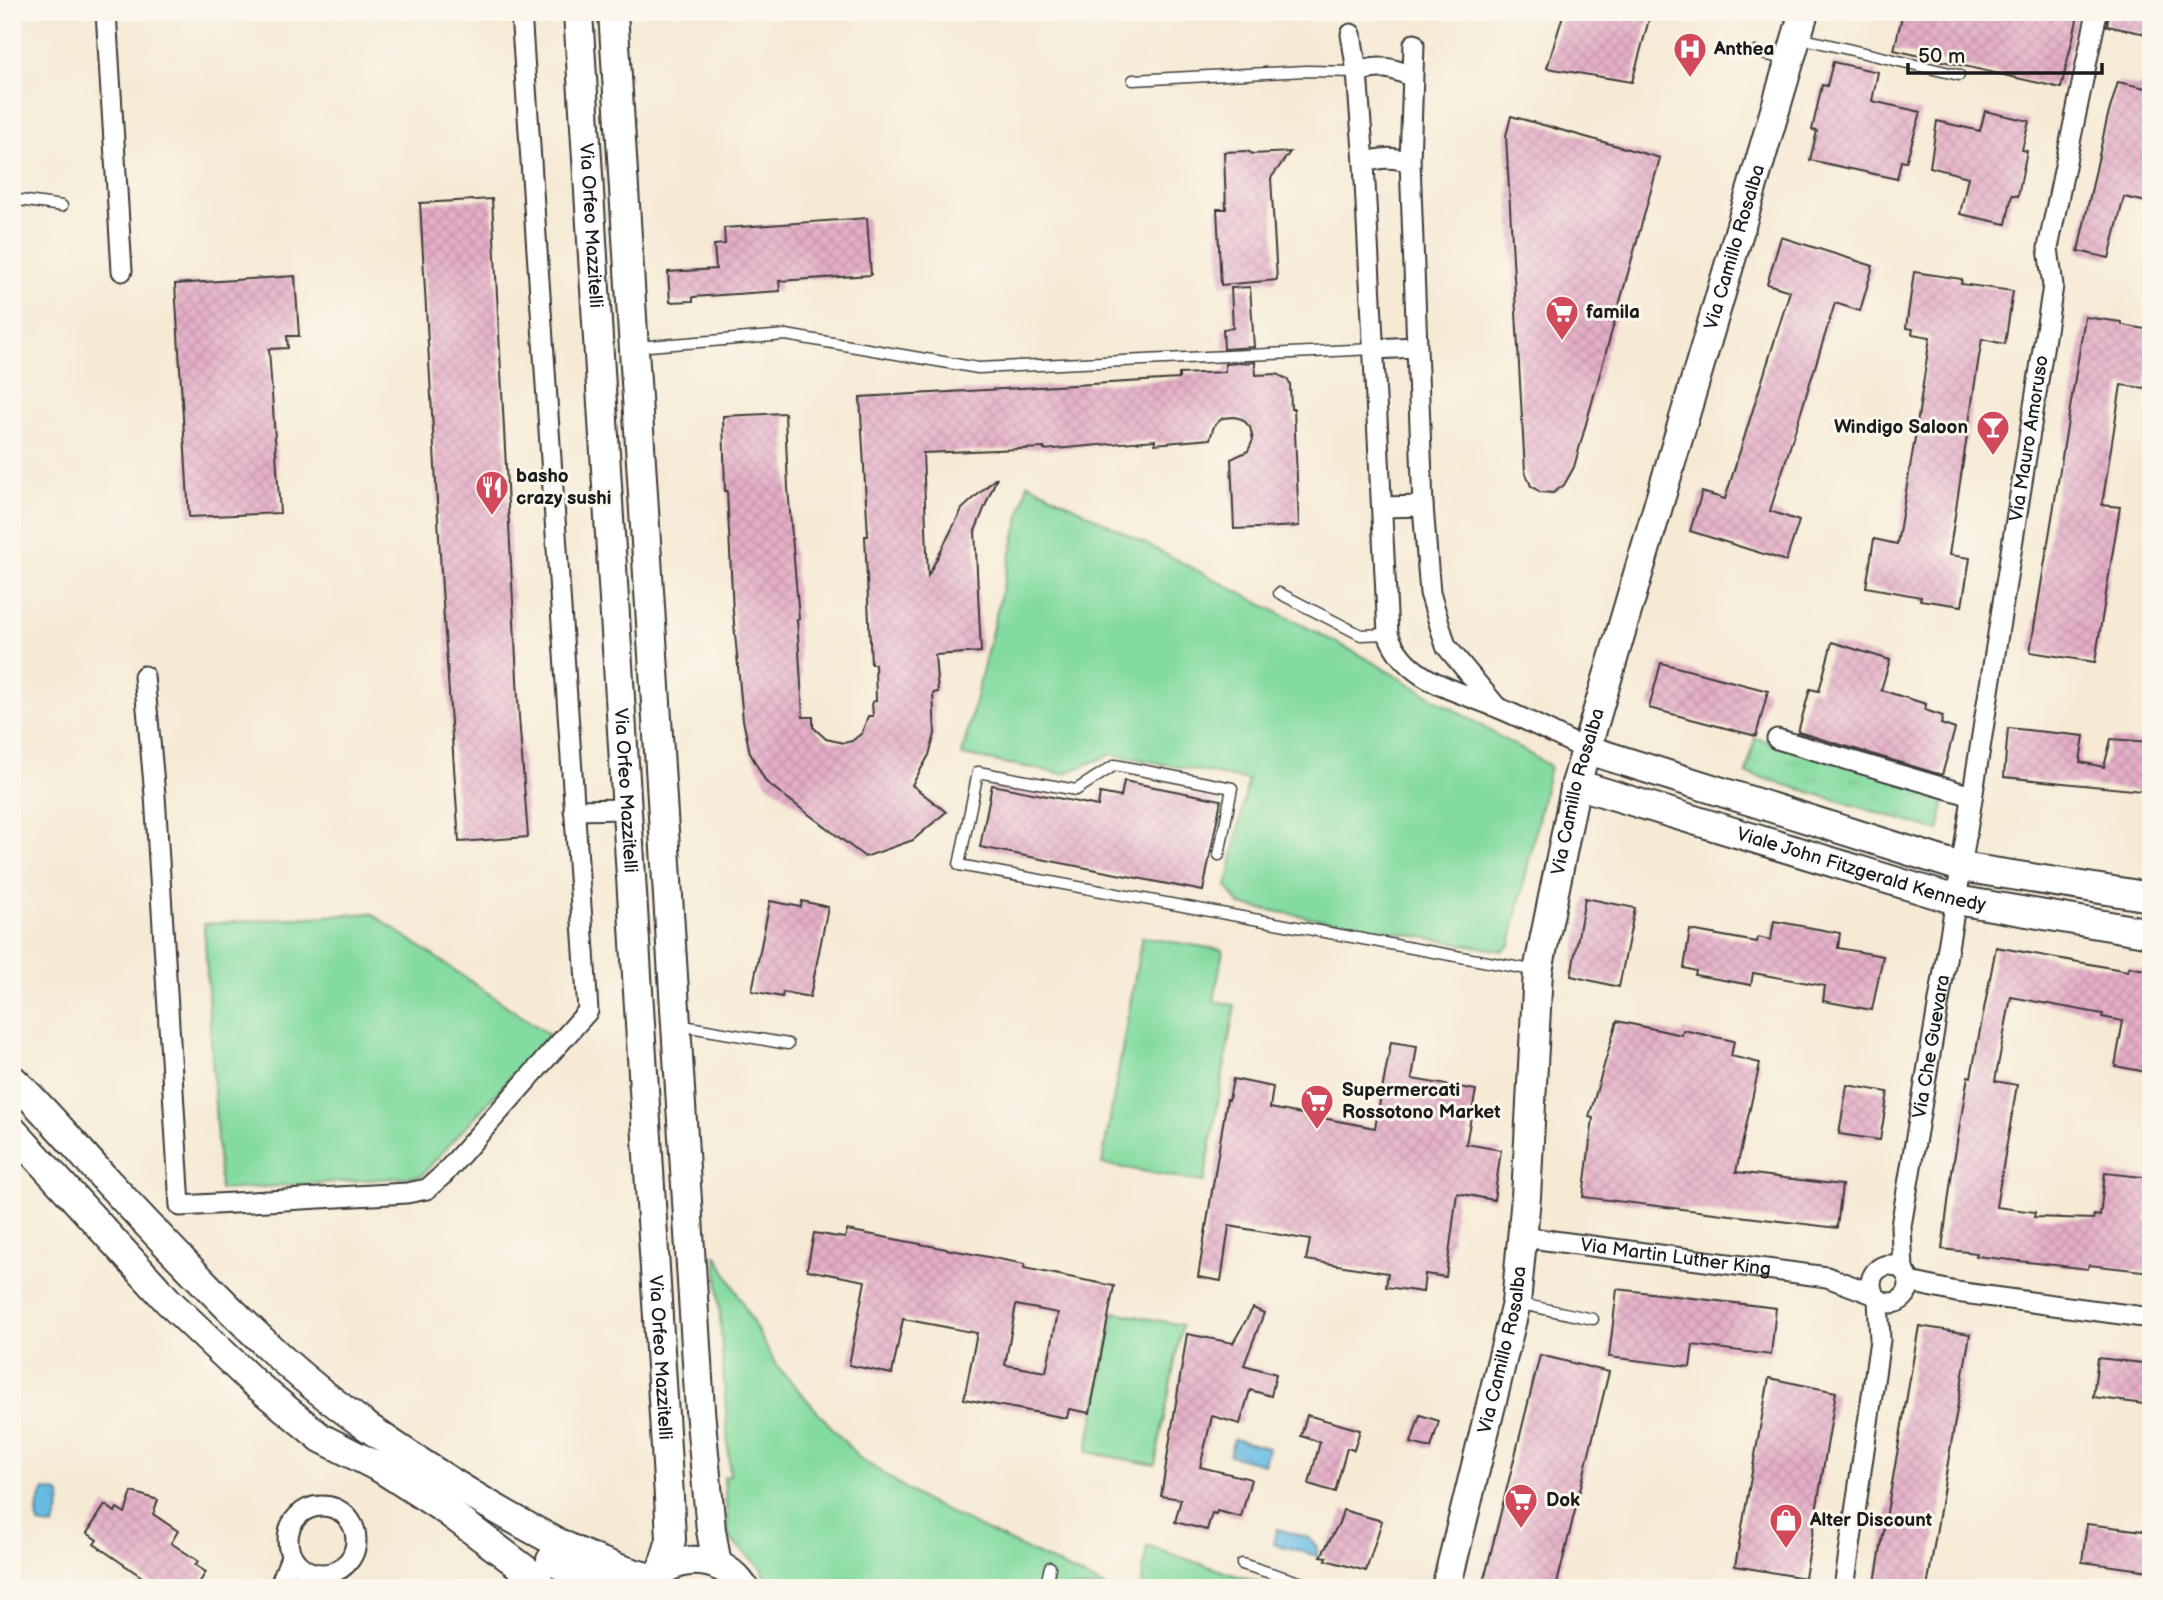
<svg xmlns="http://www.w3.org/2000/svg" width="2163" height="1600" viewBox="0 0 2163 1600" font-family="'Balsamiq Sans',sans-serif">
	<defs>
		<pattern id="park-tufts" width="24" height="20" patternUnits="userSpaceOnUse" patternTransform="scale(1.75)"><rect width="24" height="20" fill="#83db9f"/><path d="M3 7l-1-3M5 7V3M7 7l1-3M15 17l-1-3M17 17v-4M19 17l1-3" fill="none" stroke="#71bb88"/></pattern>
		<pattern id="water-ripples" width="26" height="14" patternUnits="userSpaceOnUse" patternTransform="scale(1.75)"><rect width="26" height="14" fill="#68bce4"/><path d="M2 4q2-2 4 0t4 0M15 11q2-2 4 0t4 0" fill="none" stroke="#5aa1c3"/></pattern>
		<pattern id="building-cross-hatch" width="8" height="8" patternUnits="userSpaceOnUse" patternTransform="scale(1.75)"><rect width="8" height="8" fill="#e4aec7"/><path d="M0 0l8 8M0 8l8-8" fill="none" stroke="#c395aa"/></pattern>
	</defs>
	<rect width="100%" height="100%" fill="#fbf7ec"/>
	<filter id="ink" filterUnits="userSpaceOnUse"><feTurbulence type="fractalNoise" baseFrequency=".0143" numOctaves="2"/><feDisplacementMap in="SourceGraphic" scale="14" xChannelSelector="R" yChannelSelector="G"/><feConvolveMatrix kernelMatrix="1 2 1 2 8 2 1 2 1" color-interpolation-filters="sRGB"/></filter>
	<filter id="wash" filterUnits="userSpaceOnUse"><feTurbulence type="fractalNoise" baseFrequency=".00686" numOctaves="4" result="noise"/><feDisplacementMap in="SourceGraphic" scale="28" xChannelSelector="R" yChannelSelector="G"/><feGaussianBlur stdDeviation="1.57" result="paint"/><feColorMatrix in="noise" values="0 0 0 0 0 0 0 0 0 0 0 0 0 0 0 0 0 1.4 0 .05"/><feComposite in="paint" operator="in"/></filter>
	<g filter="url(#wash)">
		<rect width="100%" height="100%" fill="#f6ead5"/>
		<g fill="#83db9f" stroke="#507c5e" stroke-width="2">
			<polygon points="1028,483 1362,656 1550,766 1510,945 1502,951 1240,905 1227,887 1248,780 1112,754 1063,774 962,755"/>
			<polygon points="371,913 549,1035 421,1176 220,1190 204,924"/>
			<polygon points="1142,937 1223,950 1214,1001 1235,1005 1204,1182 1102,1164"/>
			<polygon points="716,1254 776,1365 858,1457 925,1501 1107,1588 772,1588 761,1568 730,1539 728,1532 724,1477 730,1476"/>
			<polygon points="1114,1312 1182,1325 1155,1465 1087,1452"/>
			<polygon points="1147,1546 1156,1549 1274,1588 1141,1588"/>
		</g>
		<polygon fill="url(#park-tufts)" stroke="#507c5e" stroke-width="2" points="1755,738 1946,792 1939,831 1746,773"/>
		<g fill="url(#water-ripples)" stroke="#426c80" stroke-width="2">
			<polygon points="1234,1439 1268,1448 1264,1464 1229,1455"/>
			<path d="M45 1490 57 1492 61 1496C61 1501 56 1523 53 1527L39 1524C35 1512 38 1499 45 1490Z"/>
			<polygon points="1277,1529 1309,1538 1317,1547 1317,1556 1273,1543"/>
		</g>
		<g id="blocks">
			<g fill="url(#building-cross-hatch)" fill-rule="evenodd">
				<polygon points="1564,12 1651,12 1632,82 1547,68"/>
				<polygon points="1903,12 2079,12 2061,88 1894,50"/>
				<polygon points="2109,12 2151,12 2151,35 2107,26"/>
				<polygon points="1833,62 1878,72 1872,101 1921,112 1906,162 1901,161 1897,179 1810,160 1817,131 1812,130 1822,85 1827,86"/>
				<polygon points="2118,82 2151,89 2151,203 2124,197 2109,258 2078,251 2107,119"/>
				<polygon points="1985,111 2029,121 2022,150 2027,151 2018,196 2012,195 2006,224 1960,214 1968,177 1930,167 1937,121 1980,131"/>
				<polygon points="1511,116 1660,158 1574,467 1564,485 1553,493 1540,492 1531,486 1525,471 1506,136"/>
				<polygon points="1247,151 1253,154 1290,152 1271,178 1277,280 1221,285 1217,209 1226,209 1224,152"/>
				<polygon points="492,199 519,717 528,837 459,842 442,589 420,203"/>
				<polygon points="867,218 871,275 779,281 780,291 693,297 693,301 670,302 668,272 716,269 714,245 725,244 724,228"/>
				<polygon points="1781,237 1873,266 1860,311 1835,303 1770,511 1799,521 1786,561 1690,531 1702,492 1725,499 1790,291 1767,284"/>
				<polygon points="1914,272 1962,279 1961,284 2013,291 2005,344 1982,339 1978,363 1949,555 1970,558 1962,606 1920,600 1921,597 1866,587 1874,539 1897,544 1915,438 1930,337 1912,334 1913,329 1906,328"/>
				<polygon points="295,276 299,336 287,336 288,348 269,349 280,513 189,517 175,284"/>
				<polygon points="1250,287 1254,347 1224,349 1223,329 1233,328 1231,288"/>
				<polygon points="2085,317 2122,322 2122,325 2151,330 2151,350 2145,388 2121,385 2102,505 2120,507 2095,662 2030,652"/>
				<polygon points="1255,362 1256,375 1277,374 1287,379 1290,384 1291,409 1294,409 1299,526 1234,529 1231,459 1248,451 1253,440 1250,427 1242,419 1234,417 1223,418 1218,422 1214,426 1210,439 1155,444 1155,440 1044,450 1044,448 923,453 928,576 962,509 997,477 975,531 981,652 935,655 938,692 933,693 935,734 929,755 912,785 946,812 913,840 865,857 766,782 750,753 743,720 733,612 727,491 725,491 723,416 785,413 788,488 799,619 797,619 803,717 813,717 813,727 826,739 844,743 852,741 862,733 868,716 873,716 872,702 876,701 875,664 871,664 865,536 868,536 860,397 1179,379 1179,374 1225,372 1225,364"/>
				<polygon points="1832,642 1890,660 1881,690 1926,704 1925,710 1943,716 1941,724 1955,729 1942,775 1798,732 1810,689 1819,691"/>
				<polygon points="1661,663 1768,691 1756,736 1649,708"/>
				<polygon points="2008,728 2084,736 2080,762 2104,767 2111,739 2151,742 2151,792 2004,777"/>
				<polygon points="1124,781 1221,800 1203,891 980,847 992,785 1098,806 1100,793 1121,797"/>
				<polygon points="1585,898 1635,908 1619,987 1571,976"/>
				<polygon points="770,901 801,907 802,901 828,907 810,997 783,992 782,997 752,991"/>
				<polygon points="1774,921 1840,933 1838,948 1883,956 1872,1010 1823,1001 1825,986 1753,973 1751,985 1695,975 1696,971 1684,968 1690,930 1757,942 1758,937 1771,940"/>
				<polygon points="1996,947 2128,971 2129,967 2151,971 2151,1073 2115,1066 2123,1021 2102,1017 2103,1014 2011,997 1995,1081 2017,1085 1996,1207 2035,1212 2034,1217 2093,1219 2094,1215 2100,1216 2105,1173 2151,1178 2146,1222 2151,1223 2151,1272 2089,1265 2088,1269 1976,1256 1977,1253 1942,1249 1952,1172 1968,1076 1971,1077"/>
				<polygon points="1617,1021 1682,1035 1683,1030 1734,1041 1731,1056 1760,1063 1736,1172 1842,1185 1837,1228 1583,1197 1593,1118 1589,1117"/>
				<polygon points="1391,1042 1417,1046 1412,1079 1476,1090 1466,1144 1501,1150 1494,1200 1457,1193 1446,1277 1425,1274 1423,1292 1386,1287 1388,1273 1306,1260 1310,1240 1229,1226 1221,1281 1198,1277 1227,1099 1229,1100 1233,1079 1273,1087 1270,1108 1375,1128"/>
				<polygon points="1847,1085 1888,1092 1880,1140 1839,1134"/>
				<path d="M847 1230 1025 1264 1024 1268 1114 1286 1090 1413 1069 1409 1067 1418 964 1399 977 1333 903 1319 892 1374 849 1365 865 1281 807 1270 814 1233 845 1238ZM1016 1305 1058 1313 1046 1372 1005 1365Z"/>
				<polygon points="1617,1289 1776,1308 1771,1355 1693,1345 1690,1367 1609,1357"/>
				<polygon points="1253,1308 1264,1313 1244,1365 1276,1374 1271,1396 1250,1390 1240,1424 1212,1416 1200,1467 1251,1479 1241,1517 1217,1511 1216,1514 1212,1513 1207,1530 1175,1522 1181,1499 1161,1496 1187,1334 1233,1343"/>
				<polygon points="1919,1326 1970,1334 1947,1468 1927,1588 1874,1588"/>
				<polygon points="1540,1355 1609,1372 1556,1588 1482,1588"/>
				<polygon points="2098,1358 2151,1364 2151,1405 2093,1397"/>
				<polygon points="1769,1378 1836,1392 1805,1578 1735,1566"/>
				<polygon points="1307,1415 1360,1430 1354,1450 1347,1448 1335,1492 1309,1484 1320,1442 1301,1436"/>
				<polygon points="1420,1415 1439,1421 1431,1448 1411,1443"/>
				<polygon points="132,1492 158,1500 153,1514 178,1531 171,1543 198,1561 195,1565 206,1572 196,1588 158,1588 94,1544 97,1540 87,1533 105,1505 115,1512 117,1508 125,1513"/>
				<polygon points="1343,1510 1382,1521 1366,1571 1326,1560 1327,1557 1321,1556 1339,1523"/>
				<polygon points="2087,1524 2151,1532 2151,1571 2082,1562"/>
			</g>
		</g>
	</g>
	<g filter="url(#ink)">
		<use href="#blocks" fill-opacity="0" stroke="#3d3b38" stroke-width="2"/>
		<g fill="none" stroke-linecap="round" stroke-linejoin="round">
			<defs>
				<g id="lane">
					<polyline points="1781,13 1799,17"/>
					<polyline points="1800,38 1959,75"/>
					<polyline points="1756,52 1787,60"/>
					<polyline points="1133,80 1306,71 1357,72"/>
					<polyline points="12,199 62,206"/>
					<polyline points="636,347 786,335 978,368 1374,349"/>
					<polyline points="1279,593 1361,635 1388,634"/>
					<polyline points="1219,855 1232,788 1115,765 1076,790 978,772 959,865 1537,971"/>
					<polyline points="678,1025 788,1044"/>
					<polyline points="1516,1303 1593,1319"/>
					<polyline points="1242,1564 1318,1588"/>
					<polyline points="12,1584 22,1588"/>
					<polyline points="1045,1588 1050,1567"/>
				</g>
				<g id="street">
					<polyline points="106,12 122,271"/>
					<path d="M1351 34 1357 72 1364 163 1388 634C1407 682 1454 689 1496 707 1526 719 1556 735 1585 749"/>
					<polyline points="1414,44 1410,162 1423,506 1430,593 1446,646 1496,706"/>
					<path d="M1357 72C1379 65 1392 67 1412 77"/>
					<path d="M1364 163C1381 157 1393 157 1410 162"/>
					<polyline points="1374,349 1416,347"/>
					<polyline points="1382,507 1423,506"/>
					<polyline points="144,676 155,795 180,1206 407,1193 427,1189 444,1174 588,1011 521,12"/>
					<polyline points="1777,739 1972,796"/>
					<polyline points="574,810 626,809"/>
					<path id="s1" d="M1523 1237 1827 1277 1873 1294"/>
					<circle cx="1890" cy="1284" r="19"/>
					<path id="s2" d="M1903 1270 1901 1226 1956 900 2053 286 2048 248 2097 12"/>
					<polyline points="1910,1282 1956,1292 2151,1318"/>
					<circle cx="322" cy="1540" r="34"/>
					<polyline points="279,1588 291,1557"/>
					<polyline points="1844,1588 1880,1340 1878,1299"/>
				</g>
				<g id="secondary">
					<path id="s3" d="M578 12 669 1497 671 1540 662 1569"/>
					<polyline points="613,12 700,1410 711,1530 717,1565"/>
					<polyline points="1585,749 1961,867 2151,897"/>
					<path id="s4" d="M1576 784 1956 900 2151 933"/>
					<path d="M12 1079C46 1111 75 1146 106 1180 159 1237 213 1294 269 1347 331 1406 406 1455 479 1499 534 1531 589 1563 651 1578"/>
					<polyline points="12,1130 168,1301 252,1381 321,1438 382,1469 447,1511 531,1574 543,1588"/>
					<polyline points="551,1560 603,1588"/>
					<path d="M653 1577C682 1553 722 1555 744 1588"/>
					<path id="s5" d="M1446 1588 1516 1303 1526 1197 1538 971 1576 784 1804 12"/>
				</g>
			</defs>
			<use href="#lane" stroke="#3d3b38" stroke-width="13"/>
			<use href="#street" stroke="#3d3b38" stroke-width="23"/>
			<use href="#secondary" stroke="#3d3b38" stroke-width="32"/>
			<use href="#lane" stroke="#fff" stroke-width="10"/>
			<use href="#street" stroke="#fff" stroke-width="19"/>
			<use href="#secondary" stroke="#fff" stroke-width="28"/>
		</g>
	</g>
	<defs>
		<symbol id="hospital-pin" viewBox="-11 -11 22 30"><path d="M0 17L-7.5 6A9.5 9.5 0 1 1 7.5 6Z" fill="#d1495b" stroke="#fbf7ec"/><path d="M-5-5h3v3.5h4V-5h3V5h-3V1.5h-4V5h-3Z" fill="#fff"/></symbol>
		<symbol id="supermarket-pin" viewBox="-11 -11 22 30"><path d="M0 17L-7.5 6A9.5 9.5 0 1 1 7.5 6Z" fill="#d1495b" stroke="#fbf7ec"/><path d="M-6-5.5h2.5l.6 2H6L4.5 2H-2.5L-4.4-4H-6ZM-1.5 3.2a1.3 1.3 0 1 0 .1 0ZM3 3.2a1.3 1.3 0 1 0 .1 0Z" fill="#fff"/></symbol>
		<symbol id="bar-pin" viewBox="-11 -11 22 30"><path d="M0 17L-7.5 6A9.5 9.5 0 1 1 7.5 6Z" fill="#d1495b" stroke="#fbf7ec"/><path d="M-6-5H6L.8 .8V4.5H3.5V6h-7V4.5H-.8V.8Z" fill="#fff"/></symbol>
		<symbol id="restaurant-pin" viewBox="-11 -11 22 30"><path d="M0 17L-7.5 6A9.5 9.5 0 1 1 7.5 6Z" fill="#d1495b" stroke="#fbf7ec"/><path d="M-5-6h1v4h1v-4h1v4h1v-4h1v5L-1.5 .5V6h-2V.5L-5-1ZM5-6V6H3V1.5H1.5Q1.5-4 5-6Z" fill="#fff"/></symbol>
		<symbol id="shop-pin" viewBox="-11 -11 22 30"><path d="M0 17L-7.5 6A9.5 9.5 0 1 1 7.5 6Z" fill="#d1495b" stroke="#fbf7ec"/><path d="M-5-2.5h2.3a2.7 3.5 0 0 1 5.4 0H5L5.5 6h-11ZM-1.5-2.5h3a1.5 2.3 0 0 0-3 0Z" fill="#fff"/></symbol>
	</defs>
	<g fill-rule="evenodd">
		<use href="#hospital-pin" x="1671" y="30" width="38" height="52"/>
		<use href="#supermarket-pin" x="1543" y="293" width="38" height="52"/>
		<use href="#bar-pin" x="1974" y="408" width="38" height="52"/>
		<use href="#restaurant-pin" x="473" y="468" width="38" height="52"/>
		<use href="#supermarket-pin" x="1298" y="1082" width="38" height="52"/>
		<use href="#supermarket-pin" x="1502" y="1481" width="38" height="52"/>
		<use href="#shop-pin" x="1767" y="1501" width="38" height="52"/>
	</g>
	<g text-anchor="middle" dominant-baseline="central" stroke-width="6" stroke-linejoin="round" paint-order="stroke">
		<g font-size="19" font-weight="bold" fill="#1c1c1c" stroke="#fbf7ec" text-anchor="start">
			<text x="1714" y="49">Anthea</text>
			<text x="1586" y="312">famila</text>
			<text x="1968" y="427" text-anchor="end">Windigo Saloon</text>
			<text x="516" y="476">basho<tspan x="516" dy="22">crazy sushi</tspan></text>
			<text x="1342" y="1090">Supermercati<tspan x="1342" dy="22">Rossotono Market</tspan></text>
			<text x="1546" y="1500">Dok</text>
			<text x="1810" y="1520">Alter Discount</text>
		</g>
		<g font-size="19" fill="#1c1c1c" stroke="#fbf7ec">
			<text stroke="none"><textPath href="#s3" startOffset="214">Via Orfeo Mazzitelli</textPath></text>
			<text stroke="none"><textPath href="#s5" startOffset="1377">Via Camillo Rosalba</textPath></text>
			<text stroke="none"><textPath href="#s2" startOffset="842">Via Mauro Amoruso</textPath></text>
			<text stroke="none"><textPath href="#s3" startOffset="780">Via Orfeo Mazzitelli</textPath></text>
			<text stroke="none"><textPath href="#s5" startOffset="810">Via Camillo Rosalba</textPath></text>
			<text stroke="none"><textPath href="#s4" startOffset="298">Viale John Fitzgerald Kennedy</textPath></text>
			<text stroke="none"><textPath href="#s2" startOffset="226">Via Che Guevara</textPath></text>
			<text stroke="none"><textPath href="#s1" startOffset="154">Via Martin Luther King</textPath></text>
			<text stroke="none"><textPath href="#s5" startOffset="245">Via Camillo Rosalba</textPath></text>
			<text stroke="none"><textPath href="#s3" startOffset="1348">Via Orfeo Mazzitelli</textPath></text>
		</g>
	</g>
	<rect width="2163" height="1600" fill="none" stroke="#fbf7ec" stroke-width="42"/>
	<path d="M1908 63v10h194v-10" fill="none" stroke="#1c1c1c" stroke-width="3.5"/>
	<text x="1918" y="63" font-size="21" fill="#1c1c1c" stroke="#fbf7ec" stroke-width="5" paint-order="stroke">50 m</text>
</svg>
